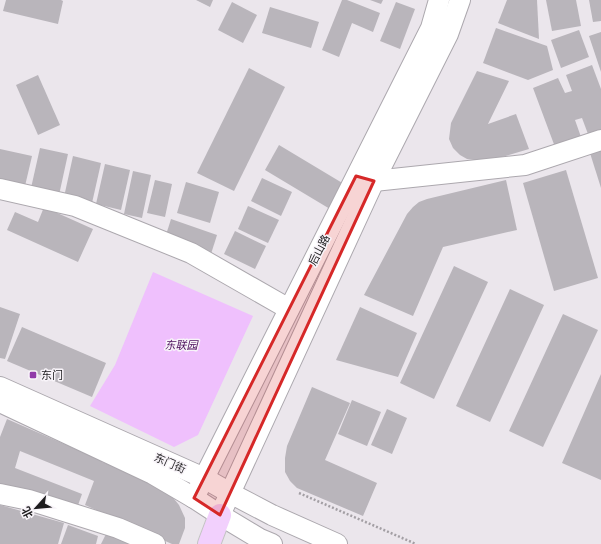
<svg xmlns="http://www.w3.org/2000/svg" width="601" height="544" viewBox="0 0 601 544" font-family="'Times New Roman','Noto Sans SC',serif">
	<rect width="100%" height="100%" fill="#ebe6ec"/>
	<polygon fill="#efc0fd" points="153,272 253,316 198,435 174,447 90,406 115,365"/>
	<g fill="#b9b5bb">
		<polygon points="6,0 61,0 63,1 58,24 3,11"/>
		<polygon points="196,0 213,0 210,7"/>
		<polygon points="342,0 347,0 380,13 373,32 352,23 339,57 322,50"/>
		<polygon points="370,0 383,0 381,4"/>
		<polygon points="507,0 537,0 539,39 498,23"/>
		<polygon points="546,0 576,0 581,26 552,31"/>
		<polygon points="589,0 601,0 601,21 593,22"/>
		<polygon points="232,2 257,15 243,43 218,30"/>
		<polygon points="396,2 415,9 400,49 380,41"/>
		<polygon points="270,7 319,22 311,48 262,33"/>
		<polygon points="496,28 547,46 553,70 528,80 483,63"/>
		<polygon points="579,30 589,57 561,68 551,40"/>
		<polygon points="601,32 601,72 589,36"/>
		<polygon points="592,65 601,89 601,130 588,134 582,118 575,120 581,137 555,147 533,88 558,78 565,93 572,91 566,75"/>
		<polygon points="249,68 285,87 234,191 197,173"/>
		<polygon points="477,71 509,81 488,124 516,114 529,149 502,157 475,160 467,159 460,155 453,148 449,139 451,123"/>
		<polygon points="38,75 60,125 38,135 16,85"/>
		<polygon points="279,145 344,184 330,209 265,170"/>
		<polygon points="40,148 68,154 59,195 31,188"/>
		<polygon points="0,149 32,156 25,186 0,180"/>
		<polygon points="601,150 601,188 590,153"/>
		<polygon points="73,156 101,163 92,203 64,197"/>
		<polygon points="105,164 130,170 121,210 96,204"/>
		<polygon points="566,170 598,278 554,291 523,183"/>
		<polygon points="133,171 151,175 142,218 124,214"/>
		<polygon points="262,178 292,192 281,216 251,201"/>
		<polygon points="155,180 172,184 165,217 147,213"/>
		<polygon points="506,180 517,230 443,247 413,316 364,295 407,214 413,207 419,202 427,199"/>
		<polygon points="186,182 219,192 210,223 177,213"/>
		<polygon points="248,206 279,220 268,243 238,229"/>
		<polygon points="44,207 93,229 78,262 7,230 15,212 38,222"/>
		<polygon points="171,219 217,235 211,254 165,238"/>
		<polygon points="235,231 266,246 255,269 224,254"/>
		<polygon points="454,266 488,282 434,399 400,383"/>
		<polygon points="510,289 544,305 490,422 456,406"/>
		<polygon points="0,307 20,314 5,359 0,358"/>
		<polygon points="360,307 417,333 398,377 336,360"/>
		<polygon points="563,314 598,330 543,447 509,431"/>
		<polygon points="22,327 106,363 92,397 7,361"/>
		<polygon points="601,374 601,480 562,463"/>
		<polygon points="312,387 350,403 325,460 377,483 363,516 297,488 290,481 285,472 285,458 287,446"/>
		<polygon points="352,400 381,412 367,446 338,434"/>
		<polygon points="387,409 407,418 392,454 371,445"/>
		<polygon points="7,419 103,461 102,462 156,483 170,494 179,505 185,518 185,528 179,544 172,544 85,505 94,481 20,451 15,468 82,494 77,508 0,490 0,437"/>
		<polygon points="0,505 64,523 58,544 0,544"/>
		<polygon points="68,525 98,536 96,544 61,544"/>
		<polygon points="106,534 131,544 101,544"/>
	</g>
	<g fill="none" stroke-linecap="round" stroke-linejoin="round">
		<defs>
			<g id="minor">
				<polyline points="364,178 374,181 525,165 601,140"/>
				<polyline points="0,189 75,206 191,253 289,309"/>
				<polyline points="0,387 204,478 230,493 272,515 337,544"/>
				<polyline points="0,402 153,474 194,498 220,515 260,539 272,544"/>
				<polyline points="0,494 29,500 118,528 155,544"/>
				<polyline points="194,498 431,28 439,0"/>
				<polyline points="220,515 374,181 448,34 460,0"/>
			</g>
			<polyline id="major" points="209,544 220,515"/>
		</defs>
		<use href="#minor" stroke="#aca8ae" stroke-width="22"/>
		<use href="#major" stroke="#c4c4c4" stroke-width="24"/>
		<polyline stroke="#a39fa4" stroke-width="2.5" stroke-dasharray="2 2" stroke-linecap="butt" points="299,493 416,544"/>
		<use href="#minor" stroke="#fff" stroke-width="20"/>
		<use href="#major" stroke="#f2d0fd" stroke-width="22"/>
	</g>
	<path fill="#d62828" fill-opacity="0.2" stroke="#d62828" stroke-width="3" stroke-linejoin="round" d="M356 176 374 181 220 515 194 498Z"/>
	<rect fill="#913ba9" stroke="#f8f4f9" stroke-width="1.5" x="29" y="371" width="8" height="8" rx="2"/>
	<g text-anchor="middle" dominant-baseline="central" stroke-width="3" stroke-linejoin="round" paint-order="stroke">
		<g font-size="11" fill="#1d1c1e" stroke="#f8f4f9">
			<text transform="translate(319 250) rotate(-63)">后山路</text>
			<text transform="translate(170 463) rotate(24)">东门街</text>
		</g>
		<g font-size="11" font-style="italic" fill="#4c0f5c" stroke="#f8f4f9">
			<text x="181" y="345">东联园</text>
		</g>
		<g font-size="11" fill="#1d1c1e" stroke="#f8f4f9" text-anchor="start">
			<text x="41" y="375">东门</text>
		</g>
	</g>
	<g transform="translate(36 508) rotate(243)" stroke="#f8f4f9" stroke-width="3" paint-order="stroke">
	<path d="M0-3L7 15L0 10L-7 15Z" fill="#1d1c1e"/>
	<text y="-6" font-size="11" font-weight="bold" text-anchor="middle" fill="#1d1c1e">北</text>
	</g>
</svg>
